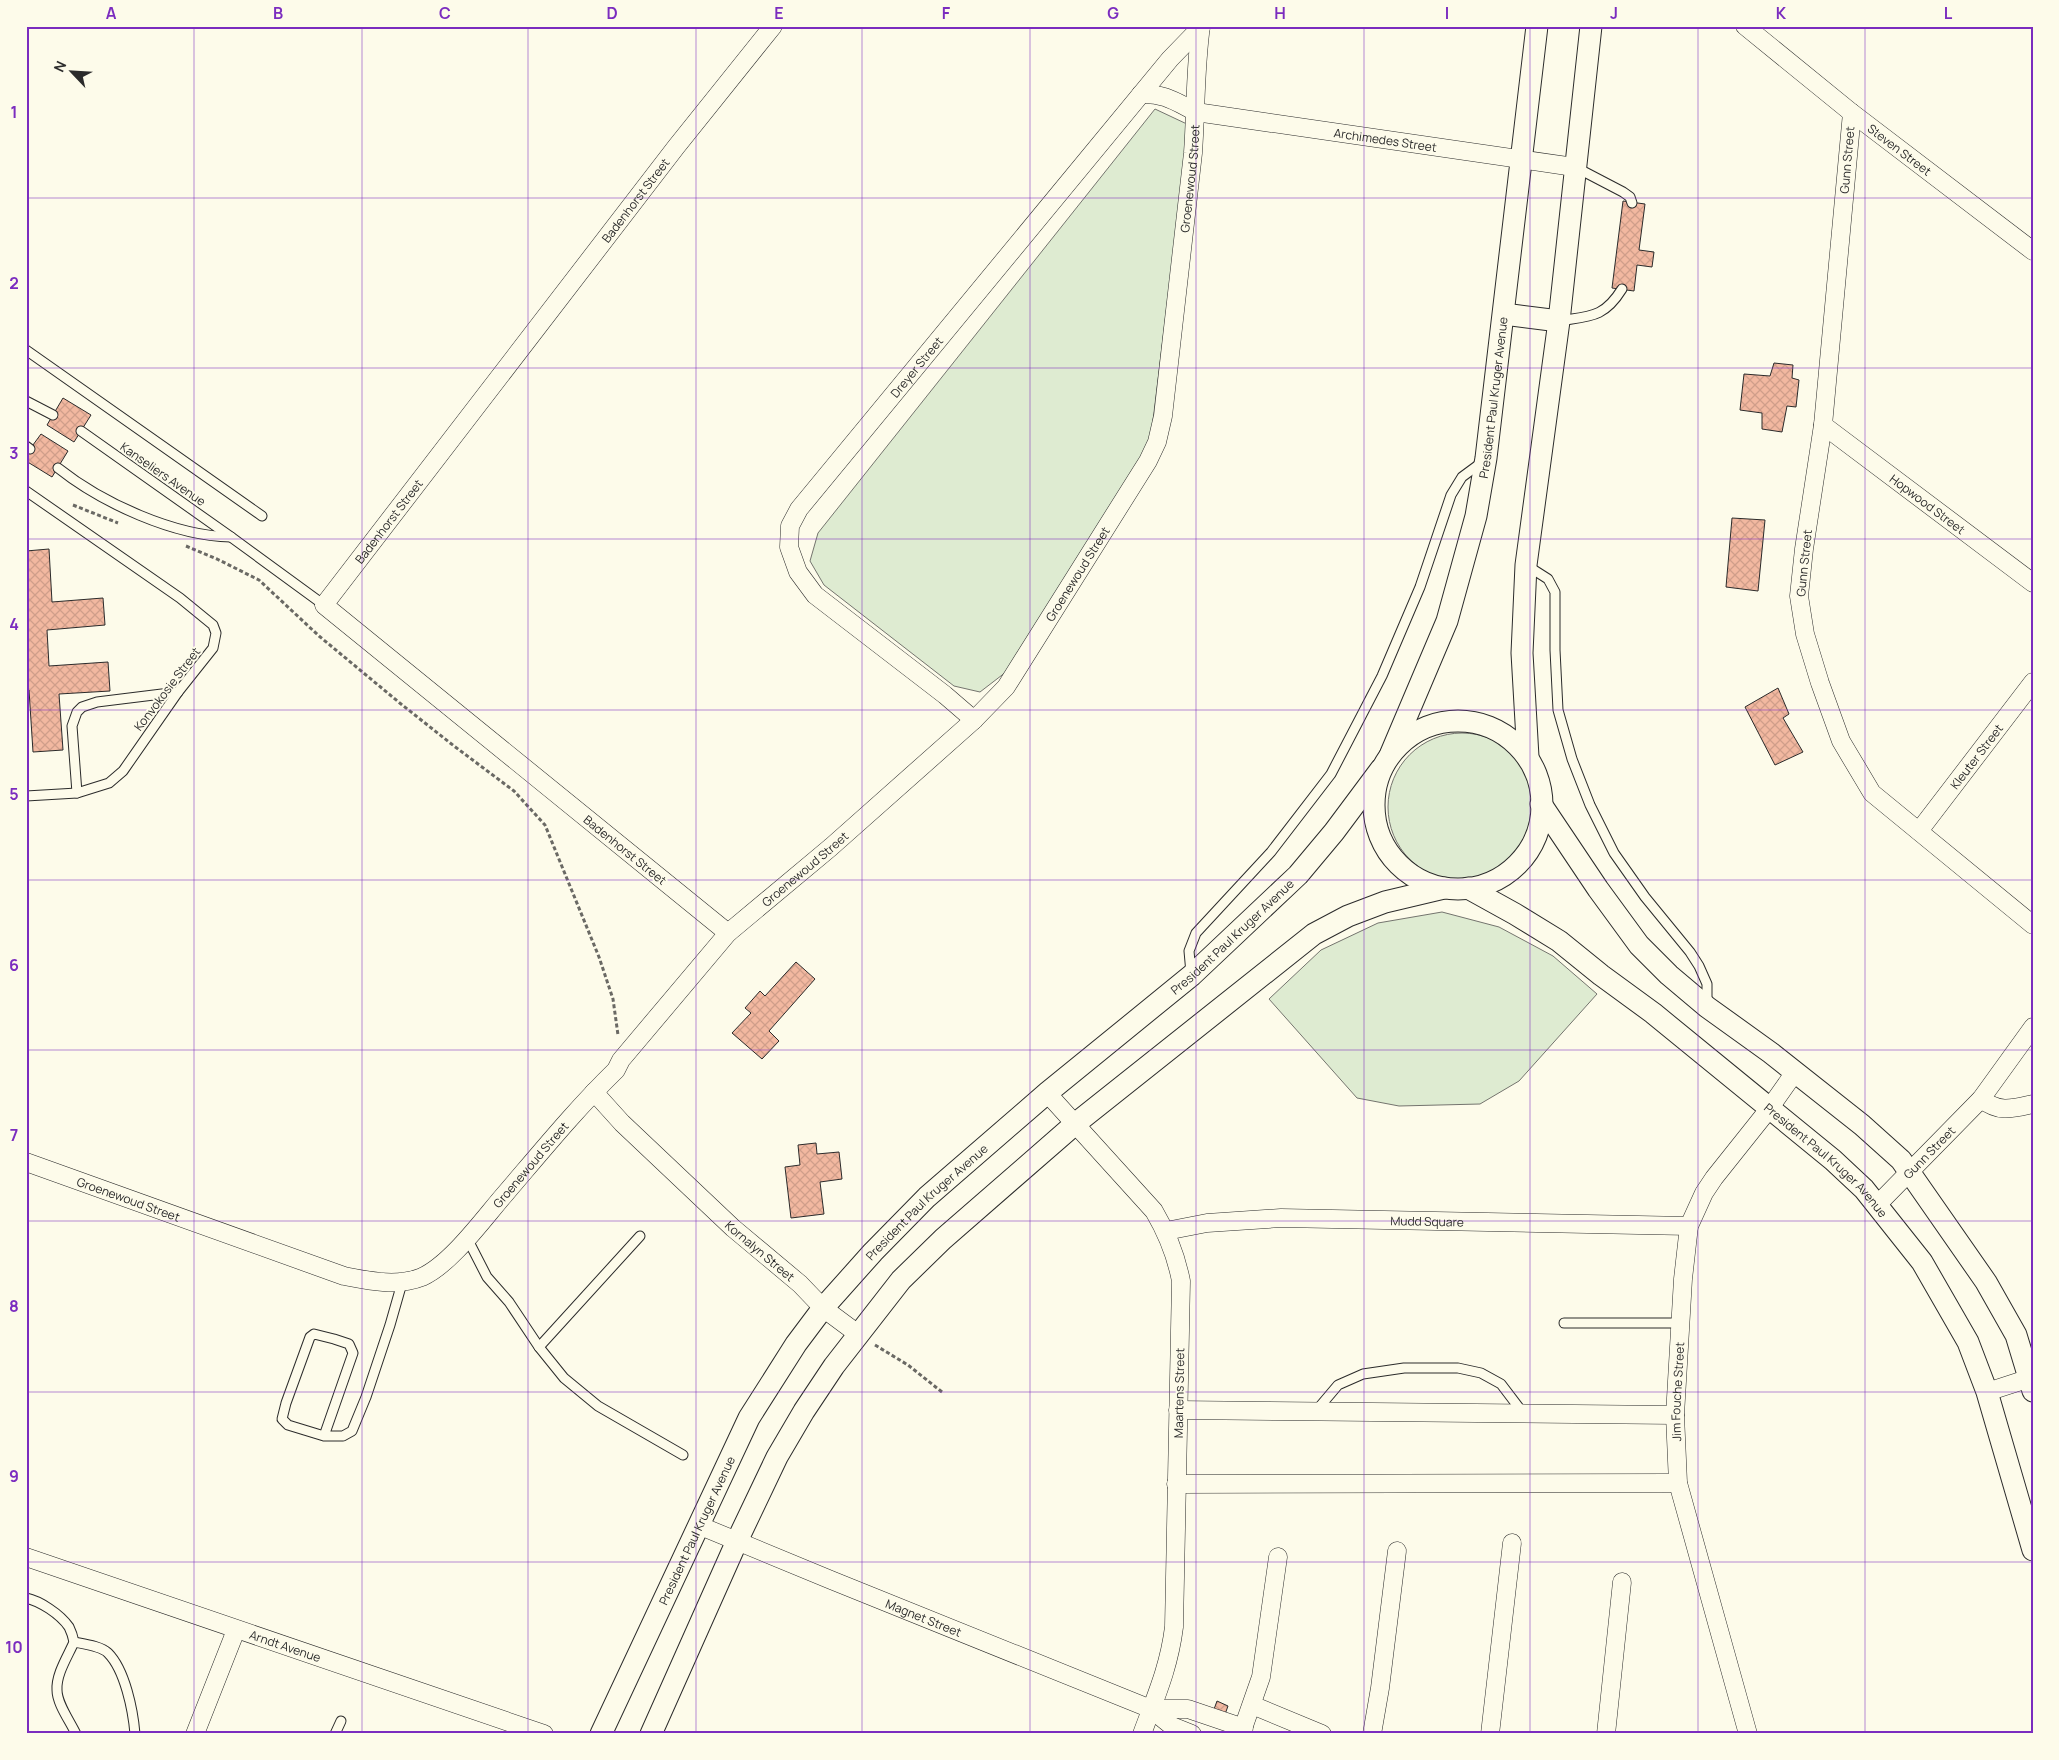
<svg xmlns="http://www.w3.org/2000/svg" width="2059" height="1760" viewBox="0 0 2059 1760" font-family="Manrope,sans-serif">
	<defs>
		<pattern id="building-cross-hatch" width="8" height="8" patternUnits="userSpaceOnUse" patternTransform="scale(1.25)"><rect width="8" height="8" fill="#f2b8a0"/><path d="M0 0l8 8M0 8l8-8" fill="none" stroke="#d09e8a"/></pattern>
	</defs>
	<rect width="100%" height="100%" fill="#fdfbea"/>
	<g fill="#deebd1" stroke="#74746e">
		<polygon points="1155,109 1189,125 1150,445 1006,672 980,692 954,686 824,585 810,561 818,533"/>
		<circle cx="1462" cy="807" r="74"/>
		<polygon points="1442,912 1499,927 1553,956 1597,994 1519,1081 1480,1104 1399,1106 1357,1098 1269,999 1321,950 1378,923"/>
	</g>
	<g fill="url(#building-cross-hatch)" stroke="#2b2b2b">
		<polygon points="1623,201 1645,204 1639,250 1654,252 1652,267 1637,265 1634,291 1612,288"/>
		<polygon points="1774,363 1793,365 1792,378 1799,380 1796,407 1787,406 1782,432 1762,429 1762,413 1740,410 1744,374 1770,376"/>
		<polygon points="63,398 91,415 74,442 47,425"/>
		<polygon points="41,434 68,451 52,477 26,461 30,449"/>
		<polygon points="1732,518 1765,520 1758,591 1726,587"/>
		<polygon points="49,549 52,602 103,598 105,625 47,630 49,666 108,662 110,691 59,694 63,750 33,752 29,690 26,690 26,551"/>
		<polygon points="1778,688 1789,714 1783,718 1803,752 1775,765 1745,707"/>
		<polygon points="796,962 815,979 769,1031 779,1041 762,1059 732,1033 751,1013 745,1008 760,991 765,996"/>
		<polygon points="816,1143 817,1154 839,1152 842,1179 820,1182 824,1214 791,1218 785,1167 800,1165 798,1145"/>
		<polygon points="1217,1701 1228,1706 1224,1717 1213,1712"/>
	</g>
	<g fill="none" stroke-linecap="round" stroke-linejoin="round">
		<defs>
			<g id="service">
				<polyline points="1577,168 1623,192 1630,197 1632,203"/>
				<path d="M1559 321C1590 316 1604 318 1622 289"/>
				<polyline points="26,350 262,516"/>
				<polyline points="26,401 53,415"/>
				<polyline points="81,431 231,537 324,605"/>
				<polyline points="26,446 30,449"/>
				<path d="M58 468C102 503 174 536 231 537"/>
				<polyline points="26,491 180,598 213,625 216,633 213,648 178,692 123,771 109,783 77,793 26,796"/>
				<polyline points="1526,565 1548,579 1555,592 1555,650 1558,710 1572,759 1590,805 1614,853 1645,897 1690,952 1699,966 1707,984 1707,1004"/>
				<polyline points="77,793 72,726 77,712 82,707 97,702 178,692"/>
				<polyline points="1191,973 1189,951 1196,933 1271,852 1331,774 1382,676 1420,587 1451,495 1462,477 1481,463"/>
				<polyline points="467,1238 487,1277 509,1302 539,1347 564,1378 598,1406 683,1455"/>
				<polyline points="1564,1323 1681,1323"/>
				<polyline points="539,1347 640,1236"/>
				<polyline points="1316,1411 1338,1385 1363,1374 1404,1368 1458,1368 1481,1373 1501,1384 1523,1413"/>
				<polyline points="324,1436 353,1353 349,1344 334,1339 314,1334 310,1337 286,1403 282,1419 288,1425 324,1436 343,1436 352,1431 366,1397 390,1325 402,1283"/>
				<path d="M26 1598C40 1601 60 1614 69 1627 71 1631 73 1637 74 1642 68 1656 56 1674 57 1690 57 1704 70 1721 76 1734"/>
				<path d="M74 1642C84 1644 101 1646 108 1653 125 1670 133 1710 135 1734"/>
				<polyline points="335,1734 341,1721"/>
			</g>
			<g id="minor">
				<path id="s1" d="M1745 26 1852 113 2033 251"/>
				<path id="s2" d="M1141 94C1164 93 1176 102 1196 112L1574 167"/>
				<polyline points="1852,113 1823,425 1804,549 1799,596 1805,634 1820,683 1841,741 1872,793 2033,925"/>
				<path id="s3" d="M1823 425 2033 583"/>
				<path id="s4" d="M974 720 945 695 815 595 798 572 789 547 790 526 799 509 1170 59 1201 27"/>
				<path id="s5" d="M1919 831 2033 682"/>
				<path id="s6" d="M728 933 324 605 676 147 773 26"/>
				<path id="s7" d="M594 1092 622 1123 733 1228 800 1284 823 1308 858 1334"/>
				<path d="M1047 1093 1154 1211C1167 1233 1176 1255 1181 1281L1174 1627C1169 1667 1156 1696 1142 1734"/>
				<path d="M1981 1099C2000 1113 2011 1109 2033 1104"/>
				<path id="s8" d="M26 1162 344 1276C370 1281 397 1287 422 1277 451 1264 484 1218 505 1194 541 1152 576 1109 616 1070L621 1060 728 933 831 847 974 720 1006 687 1148 461 1157 442 1163 416 1193 153C1196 111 1195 68 1201 26"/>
				<path id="s9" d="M1877 1205 1981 1099 2033 1027"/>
				<path id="s10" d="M1166 1231 1207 1223 1281 1218 1689 1226"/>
				<polyline points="1987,1392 2033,1377"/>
				<polyline points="1178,1410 1675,1415"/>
				<polyline points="1176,1484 1678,1483"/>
				<path id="s11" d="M698 1525 831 1580 1151 1709 1172 1726 1192 1734"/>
				<path id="s12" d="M26 1557 544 1734"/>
				<polyline points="1252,1705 1322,1734"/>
				<polyline points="1151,1709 1188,1709 1244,1728"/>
				<polyline points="195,1734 236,1630"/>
				<polyline points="1241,1734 1261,1677 1278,1557"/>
				<polyline points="1372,1734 1380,1688 1397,1551"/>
				<polyline points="1490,1734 1512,1543"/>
				<polyline points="1606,1734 1622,1582"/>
				<path id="s13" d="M1748 1734 1678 1483 1675 1415 1683 1279 1689 1226 1704 1193 1714 1178 1769 1109 1795 1072"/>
			</g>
			<g id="tertiary">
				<polyline points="1504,314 1559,321"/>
				<circle cx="1458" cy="805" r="84"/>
				<path id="s14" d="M1391 753 1447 621 1476 516 1486 458 1537 26"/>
				<polyline points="1528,757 1522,653 1526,565 1559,321 1591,26"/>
				<polyline points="1541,804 1598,889 1639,945 1669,975 1707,1007 1771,1053 1862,1125 1901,1160 1986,1282 2016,1335 2033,1391"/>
				<path id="s15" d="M1468 888 1515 914 1559 941 1601 975 1653 1013 1833 1160 1864 1189 1922 1262 1968 1342 1987 1392 2033 1550"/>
				<path id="s16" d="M601 1734 749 1418 796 1344 823 1308 873 1252 927 1197 1047 1093 1192 975 1298 875 1334 832 1381 769"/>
				<polyline points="651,1734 737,1541 777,1457 804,1411 834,1366 901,1280 943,1239 1075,1124 1314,934 1348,916 1385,902 1444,888"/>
			</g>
		</defs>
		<use href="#service" stroke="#2b2b2b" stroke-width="11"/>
		<use href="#minor" stroke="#2b2b2b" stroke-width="19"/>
		<use href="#tertiary" stroke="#2b2b2b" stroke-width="23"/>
		<g stroke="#6a6964" stroke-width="3" stroke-dasharray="4 2.5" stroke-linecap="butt">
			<polyline points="73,505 118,523"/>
			<polyline points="186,546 217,559 259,580 319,636 401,704 454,746 514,791 545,825 599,957 613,999 618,1035"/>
			<polyline points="875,1345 908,1365 942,1392"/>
		</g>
		<use href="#service" stroke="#fdfbea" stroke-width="9"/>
		<use href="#minor" stroke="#fdfbea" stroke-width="18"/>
		<use href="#tertiary" stroke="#fdfbea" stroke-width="21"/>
	</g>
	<path fill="none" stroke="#7b2cbf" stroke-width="1" stroke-opacity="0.55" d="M194 26V1734M362 26V1734M528 26V1734M696 26V1734M862 26V1734M1030 26V1734M1196 26V1734M1364 26V1734M1530 26V1734M1698 26V1734M1865 26V1734M26 198H2033M26 368H2033M26 539H2033M26 710H2033M26 880H2033M26 1050H2033M26 1221H2033M26 1392H2033M26 1562H2033"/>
	<g text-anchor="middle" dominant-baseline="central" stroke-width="4" stroke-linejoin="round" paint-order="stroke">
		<g font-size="12" fill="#2b2b2b" stroke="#fdfbea">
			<text stroke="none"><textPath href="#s2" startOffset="250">Archimedes Street</textPath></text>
			<text stroke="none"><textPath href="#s1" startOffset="198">Steven Street</textPath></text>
			<text transform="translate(1847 160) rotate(-85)">Gunn Street</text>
			<text stroke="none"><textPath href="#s8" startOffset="1804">Groenewoud Street</textPath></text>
			<text stroke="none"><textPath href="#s6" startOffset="1031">Badenhorst Street</textPath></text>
			<text stroke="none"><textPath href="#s4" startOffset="482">Dreyer Street</textPath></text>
			<text stroke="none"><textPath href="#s14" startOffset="372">President Paul Kruger Avenue</textPath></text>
			<text transform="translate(163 474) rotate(35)">Kanseliers Avenue</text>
			<text stroke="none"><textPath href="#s3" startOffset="131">Hopwood Street</textPath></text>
			<text stroke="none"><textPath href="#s6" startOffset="626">Badenhorst Street</textPath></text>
			<text transform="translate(1804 563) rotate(-84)">Gunn Street</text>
			<text stroke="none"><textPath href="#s8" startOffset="1384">Groenewoud Street</textPath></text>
			<text transform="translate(167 689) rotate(-53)">Konvokosie Street</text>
			<text stroke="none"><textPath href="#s5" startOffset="94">Kleuter Street</textPath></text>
			<text transform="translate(625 850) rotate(39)">Badenhorst Street</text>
			<text stroke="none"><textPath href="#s8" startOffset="979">Groenewoud Street</textPath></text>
			<text stroke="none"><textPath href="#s16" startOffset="1035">President Paul Kruger Avenue</textPath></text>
			<text stroke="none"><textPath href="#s9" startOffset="74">Gunn Street</textPath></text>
			<text stroke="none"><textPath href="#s15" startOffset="451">President Paul Kruger Avenue</textPath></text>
			<text stroke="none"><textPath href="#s8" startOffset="574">Groenewoud Street</textPath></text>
			<text stroke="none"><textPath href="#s8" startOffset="109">Groenewoud Street</textPath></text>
			<text stroke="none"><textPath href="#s16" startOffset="630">President Paul Kruger Avenue</textPath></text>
			<text stroke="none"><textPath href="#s10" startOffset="262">Mudd Square</textPath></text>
			<text stroke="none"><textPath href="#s7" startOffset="230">Kornalyn Street</textPath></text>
			<text stroke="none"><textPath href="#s13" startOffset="352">Jim Fouche Street</textPath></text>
			<text transform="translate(1179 1393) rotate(-89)">Maartens Street</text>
			<text stroke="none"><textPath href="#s16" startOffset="225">President Paul Kruger Avenue</textPath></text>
			<text stroke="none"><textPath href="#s11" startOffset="244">Magnet Street</textPath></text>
			<text stroke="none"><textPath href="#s12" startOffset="274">Arndt Avenue</textPath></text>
		</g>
	</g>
	<rect width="2059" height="1760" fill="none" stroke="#fdfbea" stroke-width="55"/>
	<g transform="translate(72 72) rotate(295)" stroke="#fdfbea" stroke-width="4" paint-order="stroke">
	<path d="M0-4L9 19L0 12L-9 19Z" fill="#2b2b2b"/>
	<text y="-8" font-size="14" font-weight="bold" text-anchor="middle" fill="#2b2b2b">N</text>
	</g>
	<rect x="28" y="28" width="2004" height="1704" fill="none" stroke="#7b2cbf" stroke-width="2"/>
	<g font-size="16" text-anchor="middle" font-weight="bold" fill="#7b2cbf">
		<text x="111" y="19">A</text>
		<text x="278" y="19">B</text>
		<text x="445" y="19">C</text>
		<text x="612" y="19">D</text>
		<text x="779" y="19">E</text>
		<text x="946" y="19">F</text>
		<text x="1113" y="19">G</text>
		<text x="1280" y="19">H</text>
		<text x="1447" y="19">I</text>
		<text x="1614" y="19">J</text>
		<text x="1781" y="19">K</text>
		<text x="1948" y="19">L</text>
		<text x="14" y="118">1</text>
		<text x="14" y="289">2</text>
		<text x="14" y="459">3</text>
		<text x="14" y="630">4</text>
		<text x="14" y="800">5</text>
		<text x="14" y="971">6</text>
		<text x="14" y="1141">7</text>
		<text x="14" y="1312">8</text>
		<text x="14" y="1482">9</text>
		<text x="14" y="1653">10</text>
	</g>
</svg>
